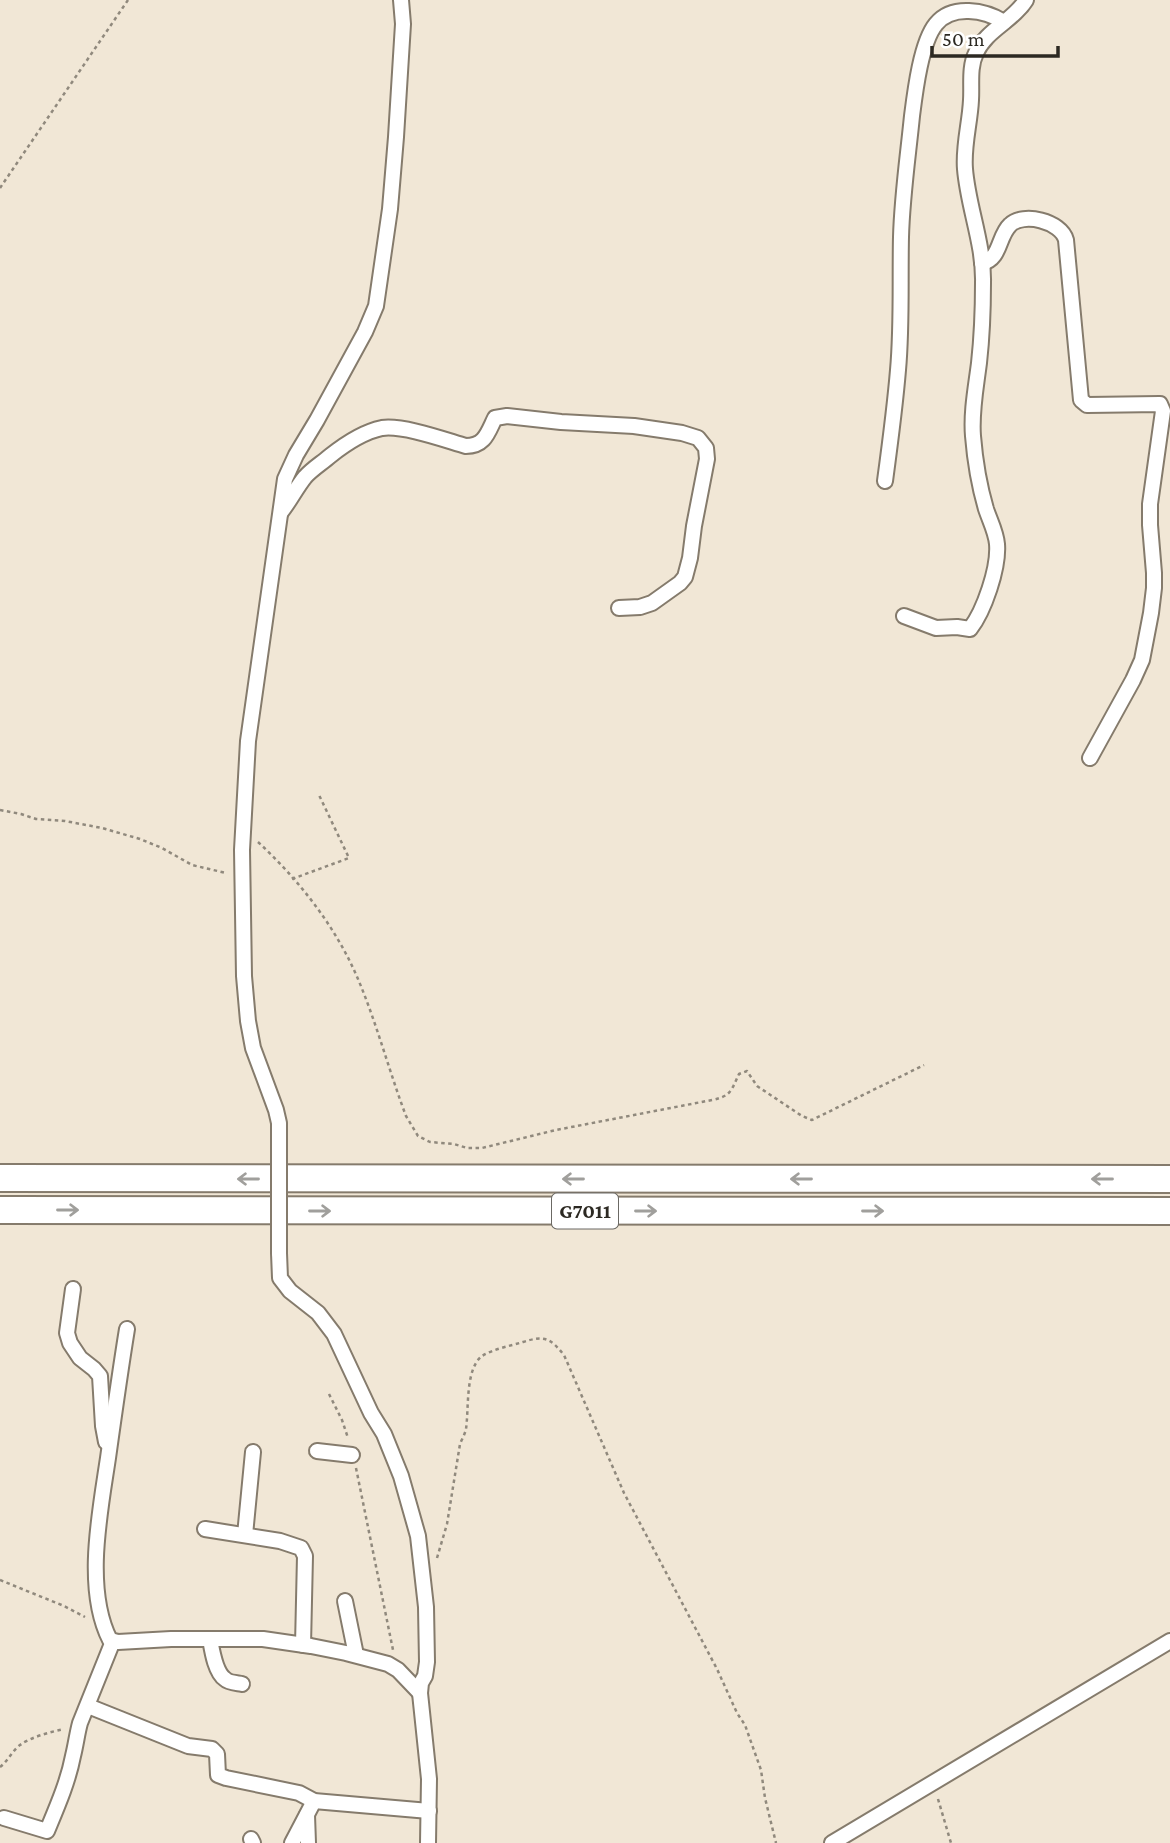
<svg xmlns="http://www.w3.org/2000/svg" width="1170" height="1843" viewBox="0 0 1170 1843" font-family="'Crimson Pro',serif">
	<rect width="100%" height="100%" fill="#f1e7d6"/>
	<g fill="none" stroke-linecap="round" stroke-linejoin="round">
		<defs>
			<g id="minor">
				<path d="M982 263C1001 259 998 236 1010 225 1023 212 1061 221 1066 240L1081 400 1087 405 1160 404 1163 411 1150 504V525L1154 573V588L1151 613 1142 660 1133 680 1090 758"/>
				<path d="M885 481C890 444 895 407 898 370 902 326 900 282 901 237 902 197 908 156 912 116 915 92 921 42 936 24 952 4 985 10 1004 22"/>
				<path d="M281 512C290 501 296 488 305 477 312 469 322 463 330 456 345 444 363 432 382 428 404 425 445 440 466 446 485 446 488 432 495 418L507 416 561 422 634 426 682 433 698 438 706 448 707 459 694 526 690 558 685 577 680 583 652 603 640 607 619 608"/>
				<path d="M904 616 936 628 957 627 970 629C984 611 999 568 997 544 996 532 990 521 986 509 979 485 975 461 973 436 971 412 976 387 979 363 982 336 983 310 983 283 984 244 968 207 965 169 963 146 970 123 971 100 972 85 969 67 976 53 986 30 1013 21 1026 0"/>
				<polyline points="279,1136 279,1123 276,1110 253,1048 248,1021 244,976 242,850 248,741 285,479 296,455 317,420 365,332 376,306 390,209 396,137 403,24 401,0"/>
				<polyline points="279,1253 280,1278 290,1291 318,1313 334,1334 371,1413 384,1434 401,1476 418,1536 426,1607 427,1662 425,1676 421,1683 420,1693 429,1779 428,1843"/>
				<polyline points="73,1289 67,1333 70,1343 80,1358 94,1369 100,1376 103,1426 106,1442"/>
				<path d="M127 1329C120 1372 114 1415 108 1458 100 1512 84 1589 110 1640L118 1642 171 1639H263L311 1646 346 1653 388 1664 398 1670 420 1693"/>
				<polyline points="317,1451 352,1455"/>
				<polyline points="205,1529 280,1541 301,1548 305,1556 303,1645"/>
				<polyline points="245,1535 253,1452"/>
				<polyline points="345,1601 356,1655"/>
				<path d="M210 1639C212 1650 215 1672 225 1679 229 1683 237 1683 242 1684"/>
				<polyline points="88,1706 188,1746 212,1749 217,1754 218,1775 226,1778 299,1793 314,1801 429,1811"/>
				<polyline points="307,1815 308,1843"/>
				<path d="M4 1818 47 1831C57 1807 68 1782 73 1756 76 1744 77 1734 80 1723L113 1641"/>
				<polyline points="251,1839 253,1843"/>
				<polyline points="292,1843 314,1801"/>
				<polyline points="832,1843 1170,1641"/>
			</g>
			<g id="motorway">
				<polyline points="0,1178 1170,1179"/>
				<polyline points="0,1210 1170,1211"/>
			</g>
		</defs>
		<use href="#minor" stroke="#857b6c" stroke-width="18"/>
		<use href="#motorway" stroke="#857b6c" stroke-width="30"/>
		<g stroke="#90897d" stroke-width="2.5" stroke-dasharray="3.5 3.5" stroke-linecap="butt">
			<polyline points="0,188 128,0"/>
			<polyline points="0,810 21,814 36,819 65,821 102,828 140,839 162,848 192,865 226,873"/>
			<path d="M258 842C299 880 336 927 358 979 377 1024 389 1071 406 1116L418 1136 430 1142 454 1144 467 1148H482L556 1130 712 1100C731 1096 731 1091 739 1074L747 1071 757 1086 802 1116 812 1120 924 1065"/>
			<polyline points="292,879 349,858 319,795"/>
			<polyline points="329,1394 342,1420 348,1438"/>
			<polyline points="356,1468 393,1650"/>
			<path d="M437 1558 447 1524 460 1444C462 1439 465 1434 466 1429 469 1409 465 1369 482 1356 493 1349 510 1346 523 1342 545 1335 550 1338 564 1355L624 1493 717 1669 737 1713 745 1725 761 1770 765 1798 776 1843"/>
			<polyline points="0,1580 64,1606 85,1617"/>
			<path d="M0 1767C8 1761 12 1751 20 1745 31 1737 50 1732 64 1729"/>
			<polyline points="938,1799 951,1843"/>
		</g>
		<use href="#minor" stroke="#fff" stroke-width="14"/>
		<use href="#motorway" stroke="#fff" stroke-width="26"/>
		<defs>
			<polyline id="minor-bridge" points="279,1253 279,1136"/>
		</defs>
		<use href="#minor-bridge" stroke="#857b6c" stroke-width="18" stroke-linecap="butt"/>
		<use href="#minor-bridge" stroke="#fff" stroke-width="14"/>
	</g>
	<defs><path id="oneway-shaft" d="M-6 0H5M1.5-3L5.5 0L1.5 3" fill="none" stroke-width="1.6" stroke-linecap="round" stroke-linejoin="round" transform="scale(1.75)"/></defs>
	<g stroke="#a09f9c">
		<use href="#oneway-shaft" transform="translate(248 1179) rotate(-180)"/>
		<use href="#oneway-shaft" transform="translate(573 1179) rotate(180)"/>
		<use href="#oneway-shaft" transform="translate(801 1179) rotate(180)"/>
		<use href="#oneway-shaft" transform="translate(1102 1179) rotate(180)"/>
		<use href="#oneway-shaft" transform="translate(68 1210)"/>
		<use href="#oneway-shaft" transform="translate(320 1211)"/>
		<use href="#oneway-shaft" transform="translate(646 1211)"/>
		<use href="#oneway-shaft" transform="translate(873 1211)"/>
	</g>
	<g text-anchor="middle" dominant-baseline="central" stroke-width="6" stroke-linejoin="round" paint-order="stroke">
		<rect fill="#fff" stroke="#6b6964" stroke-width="2" x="552" y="1193.5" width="66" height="35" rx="5"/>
		<g font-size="21" font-weight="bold" fill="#2c2922">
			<text x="585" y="1211">G7011</text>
		</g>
	</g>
	<path d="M932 46v10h126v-10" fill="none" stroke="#2c2922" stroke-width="3.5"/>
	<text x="942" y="46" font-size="21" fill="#2c2922" stroke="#ffffff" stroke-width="5" paint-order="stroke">50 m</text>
</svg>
